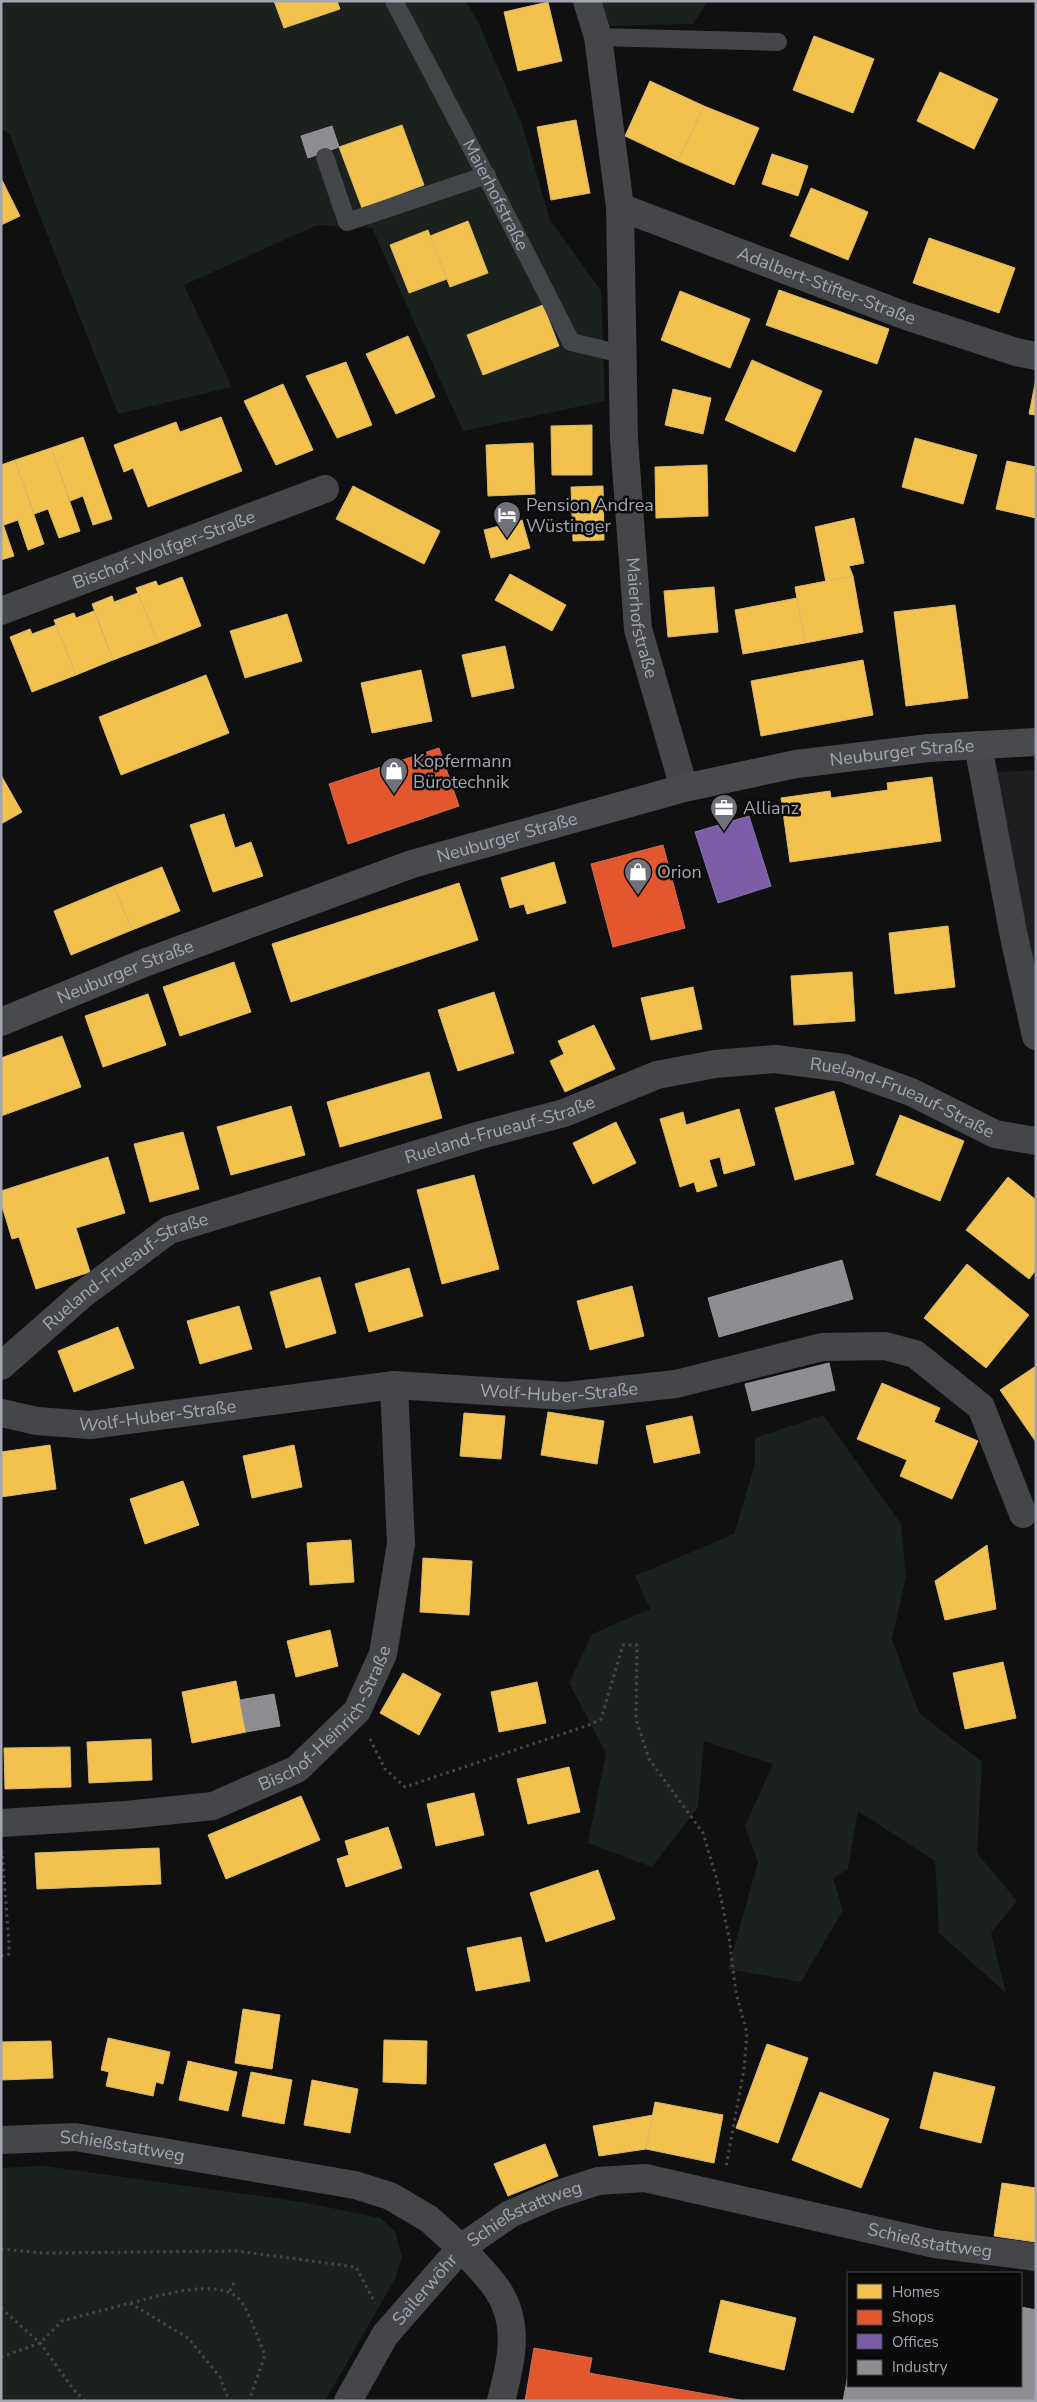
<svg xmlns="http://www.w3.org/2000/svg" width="1037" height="2402" viewBox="0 0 1037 2402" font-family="'Nunito Sans',sans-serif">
	<rect width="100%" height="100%" fill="#101011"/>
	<polygon fill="#1e1d1f" points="1036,770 1036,1026 984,773"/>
	<g fill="#1b211c">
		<polygon points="1,1 466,1 479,24 522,124 550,220 601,291 605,401 463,431 372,228 317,225 184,285 232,387 118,414 34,201 10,134 1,129"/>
		<polygon points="598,1 708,1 693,24 606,26"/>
		<polygon points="823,1415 901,1524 906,1577 892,1639 919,1713 982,1762 977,1853 1017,1901 991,1933 1006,1993 939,1933 935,1861 858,1811 848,1869 833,1878 843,1910 801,1982 728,1969 758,1862 745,1826 773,1764 704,1741 698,1807 652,1867 588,1843 606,1753 569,1683 592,1634 650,1609 635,1576 734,1534 755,1464 755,1438"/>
		<polygon points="44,2166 302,2202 380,2218 395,2231 402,2257 395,2279 325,2401 1,2401 1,2168"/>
	</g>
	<g fill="#f2c14e" stroke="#dab96c">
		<polygon points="274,1 337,1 340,9 284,28"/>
		<polygon points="548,2 562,61 518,71 504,12"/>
		<polygon points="814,36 874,59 853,113 793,90"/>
		<polygon points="940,72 998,99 974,149 917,121"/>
		<polygon points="650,81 704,106 678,161 625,136"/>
		<polygon points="704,106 759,128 734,185 678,161"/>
		<polygon points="576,120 590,193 551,200 537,127"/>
		<polygon points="402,125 424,185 362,208 339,147"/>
		<polygon points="772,154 808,166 798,196 762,184"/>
		<polygon points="1,178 20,216 1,225"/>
		<polygon points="811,188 868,212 848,260 790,236"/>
		<polygon points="468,221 488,273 450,287 430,236"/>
		<polygon points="428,230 447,279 409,293 390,245"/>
		<polygon points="929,238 1015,268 999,313 913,283"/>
		<polygon points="779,290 889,329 877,364 766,325"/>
		<polygon points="680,291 750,319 730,368 661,340"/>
		<polygon points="543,305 559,346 483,375 467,335"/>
		<polygon points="408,336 435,397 396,414 366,354"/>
		<polygon points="752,360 822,391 795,452 725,420"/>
		<polygon points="346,362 372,425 337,438 306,376"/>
		<polygon points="1036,379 1036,415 1029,414"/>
		<polygon points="283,384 313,450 276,465 244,401"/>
		<polygon points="673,389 711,398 703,434 665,425"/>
		<polygon points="221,417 242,471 148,507 133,468 124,472 114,445 176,422 180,432"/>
		<polygon points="592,425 592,475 552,475 551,426"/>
		<polygon points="83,437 112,519 93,525 83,496 70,501 51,448"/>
		<polygon points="915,438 977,455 963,504 902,487"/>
		<polygon points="533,443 535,494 488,496 486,445"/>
		<polygon points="51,448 80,531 59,538 48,509 34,514 15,460"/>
		<polygon points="15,460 44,544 28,550 18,520 4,525 1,518 1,465"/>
		<polygon points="1007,461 1036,467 1036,518 996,509"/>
		<polygon points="707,465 708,516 656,518 655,467"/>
		<polygon points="353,486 440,531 424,564 336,519"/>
		<polygon points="603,486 604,540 573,541 571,487"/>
		<polygon points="1,518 14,556 1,560"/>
		<polygon points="854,518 864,563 849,566 853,576 826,582 815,527"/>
		<polygon points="522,520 530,548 491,558 484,530"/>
		<polygon points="510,574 566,605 552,631 495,600"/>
		<polygon points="853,576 863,632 805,643 795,587"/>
		<polygon points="182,577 201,626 158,643 136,588 156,581 158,586"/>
		<polygon points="714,587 718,632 668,637 664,591"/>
		<polygon points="138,593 158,643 113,660 92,604 112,596 114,602"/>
		<polygon points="797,598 805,643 743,654 735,610"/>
		<polygon points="955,605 968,698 906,706 894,612"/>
		<polygon points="94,611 113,660 76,675 54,620 74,613 76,618"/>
		<polygon points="287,614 302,661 245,678 230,631"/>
		<polygon points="56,625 76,675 32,692 10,637 30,629 32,634"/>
		<polygon points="505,646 514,688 472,697 462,655"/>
		<polygon points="863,660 873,715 761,736 751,681"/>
		<polygon points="421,670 432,721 372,733 361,683"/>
		<polygon points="206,675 229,733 121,775 99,717"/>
		<polygon points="1,775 22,812 1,824"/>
		<polygon points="932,777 941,841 790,862 781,798 830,791 831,798 888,790 887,783"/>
		<polygon points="224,814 235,848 251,842 263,876 213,892 190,825"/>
		<polygon points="554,862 566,903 527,914 524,904 510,908 501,878"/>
		<polygon points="162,867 180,911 132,930 114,886"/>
		<polygon points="459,883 478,940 291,1002 272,944"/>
		<polygon points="114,886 132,930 71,955 54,911"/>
		<polygon points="948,926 955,987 895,994 889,933"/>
		<polygon points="234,962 251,1012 180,1036 163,987"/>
		<polygon points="852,972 855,1021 794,1025 791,976"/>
		<polygon points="693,987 702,1029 651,1040 641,998"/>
		<polygon points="494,992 514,1053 458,1071 438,1010"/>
		<polygon points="148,994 166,1045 103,1067 85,1016"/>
		<polygon points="594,1025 615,1069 565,1092 550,1061 564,1054 558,1041"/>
		<polygon points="62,1036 81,1087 1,1116 1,1058"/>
		<polygon points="429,1072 442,1118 340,1147 327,1102"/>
		<polygon points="834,1091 854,1164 795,1180 775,1108"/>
		<polygon points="291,1106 305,1155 231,1175 217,1127"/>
		<polygon points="739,1109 755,1165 724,1174 720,1157 709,1160 717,1186 697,1192 694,1182 680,1187 660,1119 683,1112 686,1125"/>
		<polygon points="900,1115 964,1141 940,1201 876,1175"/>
		<polygon points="616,1122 636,1163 593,1184 573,1143"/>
		<polygon points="183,1132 199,1189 150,1202 134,1144"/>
		<polygon points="108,1157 125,1213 76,1228 90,1272 36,1289 19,1237 12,1239 1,1203 1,1191"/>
		<polygon points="474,1175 499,1269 442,1284 417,1190"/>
		<polygon points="1008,1177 1036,1200 1036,1270 1029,1279 966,1230"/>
		<polygon points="967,1264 1029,1315 986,1368 924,1318"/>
		<polygon points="409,1268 423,1316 369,1332 355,1284"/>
		<polygon points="320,1277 336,1333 286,1348 270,1292"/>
		<polygon points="632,1286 644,1336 590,1350 577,1301"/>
		<polygon points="239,1306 252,1349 200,1364 187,1321"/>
		<polygon points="118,1327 134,1368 74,1392 58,1351"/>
		<polygon points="1036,1366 1036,1442 1000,1390"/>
		<polygon points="882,1383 940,1408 934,1422 978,1441 952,1499 900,1476 907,1460 857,1439"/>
		<polygon points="548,1412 604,1421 597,1464 541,1455"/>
		<polygon points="464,1413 505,1416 501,1459 460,1456"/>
		<polygon points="692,1416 700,1453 654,1463 646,1426"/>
		<polygon points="50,1445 56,1489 1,1497 1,1452"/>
		<polygon points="294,1445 302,1487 252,1498 243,1456"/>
		<polygon points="183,1481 199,1525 145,1544 130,1499"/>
		<polygon points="351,1540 354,1582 310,1585 307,1543"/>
		<polygon points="987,1545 996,1609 945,1620 935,1581"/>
		<polygon points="423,1558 472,1561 469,1615 420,1612"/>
		<polygon points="330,1630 338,1666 296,1677 287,1641"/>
		<polygon points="1003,1662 1016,1718 965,1729 953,1673"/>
		<polygon points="403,1673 441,1694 419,1735 380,1713"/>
		<polygon points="236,1681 246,1732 192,1743 182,1692"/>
		<polygon points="537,1682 546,1723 499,1732 491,1692"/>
		<polygon points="151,1739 152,1780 89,1783 87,1742"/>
		<polygon points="70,1747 71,1787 5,1789 4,1748"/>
		<polygon points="569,1767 580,1812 528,1824 517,1779"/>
		<polygon points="474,1793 484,1835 436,1846 427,1804"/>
		<polygon points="301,1796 320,1840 226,1879 208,1835"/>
		<polygon points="388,1827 402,1868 346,1887 337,1859 349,1855 345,1841"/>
		<polygon points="159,1848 161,1884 37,1889 35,1853"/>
		<polygon points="598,1870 615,1919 546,1942 530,1893"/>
		<polygon points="521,1937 530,1981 476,1991 467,1948"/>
		<polygon points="243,2009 280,2015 272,2069 235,2063"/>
		<polygon points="108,2038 170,2052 163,2084 156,2082 153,2096 106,2086 109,2072 101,2070"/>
		<polygon points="384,2040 427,2041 426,2084 383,2082"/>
		<polygon points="51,2041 53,2078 1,2080 1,2042"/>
		<polygon points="767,2044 808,2058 778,2143 736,2128"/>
		<polygon points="188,2061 237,2072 228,2111 179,2100"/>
		<polygon points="251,2072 292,2080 284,2124 242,2116"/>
		<polygon points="934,2072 995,2087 981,2143 920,2128"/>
		<polygon points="312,2080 358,2089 350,2133 304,2125"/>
		<polygon points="820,2092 889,2119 861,2188 792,2160"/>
		<polygon points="655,2102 723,2115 714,2163 646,2149"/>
		<polygon points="653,2115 646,2149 599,2156 593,2126"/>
		<polygon points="545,2144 558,2176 508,2196 494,2164"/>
		<polygon points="1002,2183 1036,2188 1036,2242 994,2236"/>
		<polygon points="721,2300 796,2318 784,2370 709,2352"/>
	</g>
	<g fill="#e4572e" stroke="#d06e55">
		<polygon points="439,748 459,806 348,844 329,784"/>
		<polygon points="663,845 685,928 613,947 591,864"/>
		<polygon points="534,2348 592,2358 589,2373 745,2401 525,2401"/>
	</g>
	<polygon fill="#7b5ea7" stroke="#8773aa" points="749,816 771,886 718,903 695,832"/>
	<g fill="#8d8d92" stroke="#94949b">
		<polygon points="332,126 339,147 308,158 301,136"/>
		<polygon points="842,1260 853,1299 719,1337 708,1298"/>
		<polygon points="829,1363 835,1390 752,1411 745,1384"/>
		<polygon points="274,1694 280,1726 246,1732 240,1700"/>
		<polygon points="1021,2307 1036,2310 1036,2401 843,2401 848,2375 848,2386 1021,2386"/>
	</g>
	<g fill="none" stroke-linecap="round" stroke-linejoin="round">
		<g stroke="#47474b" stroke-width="3" stroke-dasharray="2.5 4" stroke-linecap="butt">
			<polyline points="370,1739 385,1769 405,1787 589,1725 601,1719 623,1645 637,1645 636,1719 649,1759 703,1833 717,1880 729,1937 736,1993 747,2033 744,2069 726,2167"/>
			<polyline points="1,1956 9,1954 9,1944 2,1851"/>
			<polyline points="1,2249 42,2253 237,2251 356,2267 375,2303"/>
			<polyline points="230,2291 234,2282"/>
			<path d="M131 2303C158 2296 218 2277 239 2299 248 2308 259 2342 265 2355L249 2401"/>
			<polyline points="1,2308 40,2343 74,2390 85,2401"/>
			<polyline points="1,2357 40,2343 62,2321 130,2303 188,2338 220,2377 229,2401"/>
		</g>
		<g stroke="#45464a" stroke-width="18">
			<path id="s1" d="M394 1C454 114 514 228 571 342L622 354"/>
			<polyline points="598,37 778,42"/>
			<polyline points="325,157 347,222 487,175"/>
		</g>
		<g stroke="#45464a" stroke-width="28">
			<path id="s2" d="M587 1 598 37 620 207 624 440 638 629 684 788"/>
			<path id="s3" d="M620 207 906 316 1016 352 1036 356"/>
			<path id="s4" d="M1 611 325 489"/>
			<polyline points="978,745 1013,932 1036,1036"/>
			<path id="s5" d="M1 1366 83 1294 169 1230 477 1136 564 1113 657 1075 715 1064 775 1059 844 1068 911 1092 995 1134 1036 1141"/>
			<path id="s6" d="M1 1413 37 1421 90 1425 394 1385 566 1396 676 1384 822 1347 885 1346 915 1354 981 1407 1023 1514"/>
			<path id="s7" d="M1 1823 126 1815 213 1806 297 1769 357 1711 383 1654 401 1544 394 1385"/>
			<path id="s8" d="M1 2140 75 2137 355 2185 390 2196 429 2219 461 2248 510 2214 552 2196 598 2181 645 2178 935 2244 1036 2257"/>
			<path id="s9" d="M348 2401 385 2335 461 2248C473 2261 487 2274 497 2289 521 2324 511 2363 501 2401"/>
		</g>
		<path stroke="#494a4e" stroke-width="28" id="s10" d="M1 1022 144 963 412 864 684 788 796 764 929 748 1036 742"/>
	</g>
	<defs>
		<symbol id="hotel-pin" viewBox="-11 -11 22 30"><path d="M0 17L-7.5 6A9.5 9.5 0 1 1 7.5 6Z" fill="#707179" stroke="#0b0b0c"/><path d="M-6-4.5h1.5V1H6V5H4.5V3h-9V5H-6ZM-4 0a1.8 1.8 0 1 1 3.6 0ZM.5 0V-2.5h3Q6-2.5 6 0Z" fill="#fff"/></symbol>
		<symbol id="shop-pin" viewBox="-11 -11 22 30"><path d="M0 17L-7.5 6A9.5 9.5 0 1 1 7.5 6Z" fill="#707179" stroke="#0b0b0c"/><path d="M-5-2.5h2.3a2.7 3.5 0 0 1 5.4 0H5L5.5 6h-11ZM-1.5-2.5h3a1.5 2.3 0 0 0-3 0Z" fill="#fff"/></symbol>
		<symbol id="office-pin" viewBox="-11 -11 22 30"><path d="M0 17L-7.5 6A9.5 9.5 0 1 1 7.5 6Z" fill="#707179" stroke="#0b0b0c"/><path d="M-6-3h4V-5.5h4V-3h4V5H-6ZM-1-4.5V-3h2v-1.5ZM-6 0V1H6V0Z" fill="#fff"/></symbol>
	</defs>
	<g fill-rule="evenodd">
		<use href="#hotel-pin" x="491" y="499" width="32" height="43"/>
		<use href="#shop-pin" x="378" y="755" width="32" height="43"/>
		<use href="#office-pin" x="708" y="792" width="32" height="43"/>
		<use href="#shop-pin" x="622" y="856" width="32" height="43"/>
	</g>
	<g text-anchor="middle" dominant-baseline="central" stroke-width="5" stroke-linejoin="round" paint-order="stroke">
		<g font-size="18" fill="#a3a5b1" stroke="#0b0b0c">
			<text stroke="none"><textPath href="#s1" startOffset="219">Maierhofstraße</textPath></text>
			<text stroke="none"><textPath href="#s3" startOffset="221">Adalbert-Stifter-Straße</textPath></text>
			<text stroke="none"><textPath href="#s4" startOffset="174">Bischof-Wolfger-Straße</textPath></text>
			<text stroke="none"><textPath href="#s2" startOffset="621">Maierhofstraße</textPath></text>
			<text stroke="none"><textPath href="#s10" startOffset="944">Neuburger Straße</textPath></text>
			<text stroke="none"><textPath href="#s10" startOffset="539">Neuburger Straße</textPath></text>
			<text stroke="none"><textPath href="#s10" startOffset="134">Neuburger Straße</textPath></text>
			<text stroke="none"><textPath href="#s5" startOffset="982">Rueland-Frueauf-Straße</textPath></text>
			<text stroke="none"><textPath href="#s5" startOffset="562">Rueland-Frueauf-Straße</textPath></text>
			<text stroke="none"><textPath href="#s5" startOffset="158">Rueland-Frueauf-Straße</textPath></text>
			<text stroke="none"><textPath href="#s6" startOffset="562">Wolf-Huber-Straße</textPath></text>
			<text stroke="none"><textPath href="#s6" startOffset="158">Wolf-Huber-Straße</textPath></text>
			<text stroke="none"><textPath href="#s7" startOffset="361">Bischof-Heinrich-Straße</textPath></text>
			<text stroke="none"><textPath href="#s8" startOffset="122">Schießstattweg</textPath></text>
			<text stroke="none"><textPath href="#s8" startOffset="556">Schießstattweg</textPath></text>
			<text stroke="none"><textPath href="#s8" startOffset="976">Schießstattweg</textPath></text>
			<text stroke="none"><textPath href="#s9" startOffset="136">Sailerwöhr</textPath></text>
		</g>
		<g font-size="18" fill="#a3a5b1" stroke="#0b0b0c" text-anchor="start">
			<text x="526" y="505">Pension Andrea<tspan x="526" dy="21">Wüstinger</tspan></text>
			<text x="413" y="761">Kopfermann<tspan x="413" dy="21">Bürotechnik</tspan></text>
			<text x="743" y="808">Allianz</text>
			<text x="657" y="872">Orion</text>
		</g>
	</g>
	<rect width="1037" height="2402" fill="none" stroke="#a3a5b1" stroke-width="5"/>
	<rect x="847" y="2272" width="175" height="115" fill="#0b0b0c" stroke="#48494e"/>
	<rect x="857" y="2284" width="25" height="15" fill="#f2c14e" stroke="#48494e"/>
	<text x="892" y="2297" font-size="15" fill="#a3a5b1">Homes</text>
	<rect x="857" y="2310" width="25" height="15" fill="#e4572e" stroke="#48494e"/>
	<text x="892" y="2322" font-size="15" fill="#a3a5b1">Shops</text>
	<rect x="857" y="2334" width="25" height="15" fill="#7b5ea7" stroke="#48494e"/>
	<text x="892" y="2347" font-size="15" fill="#a3a5b1">Offices</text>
	<rect x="857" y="2360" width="25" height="15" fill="#8d8d92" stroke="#48494e"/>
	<text x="892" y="2372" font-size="15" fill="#a3a5b1">Industry</text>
</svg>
